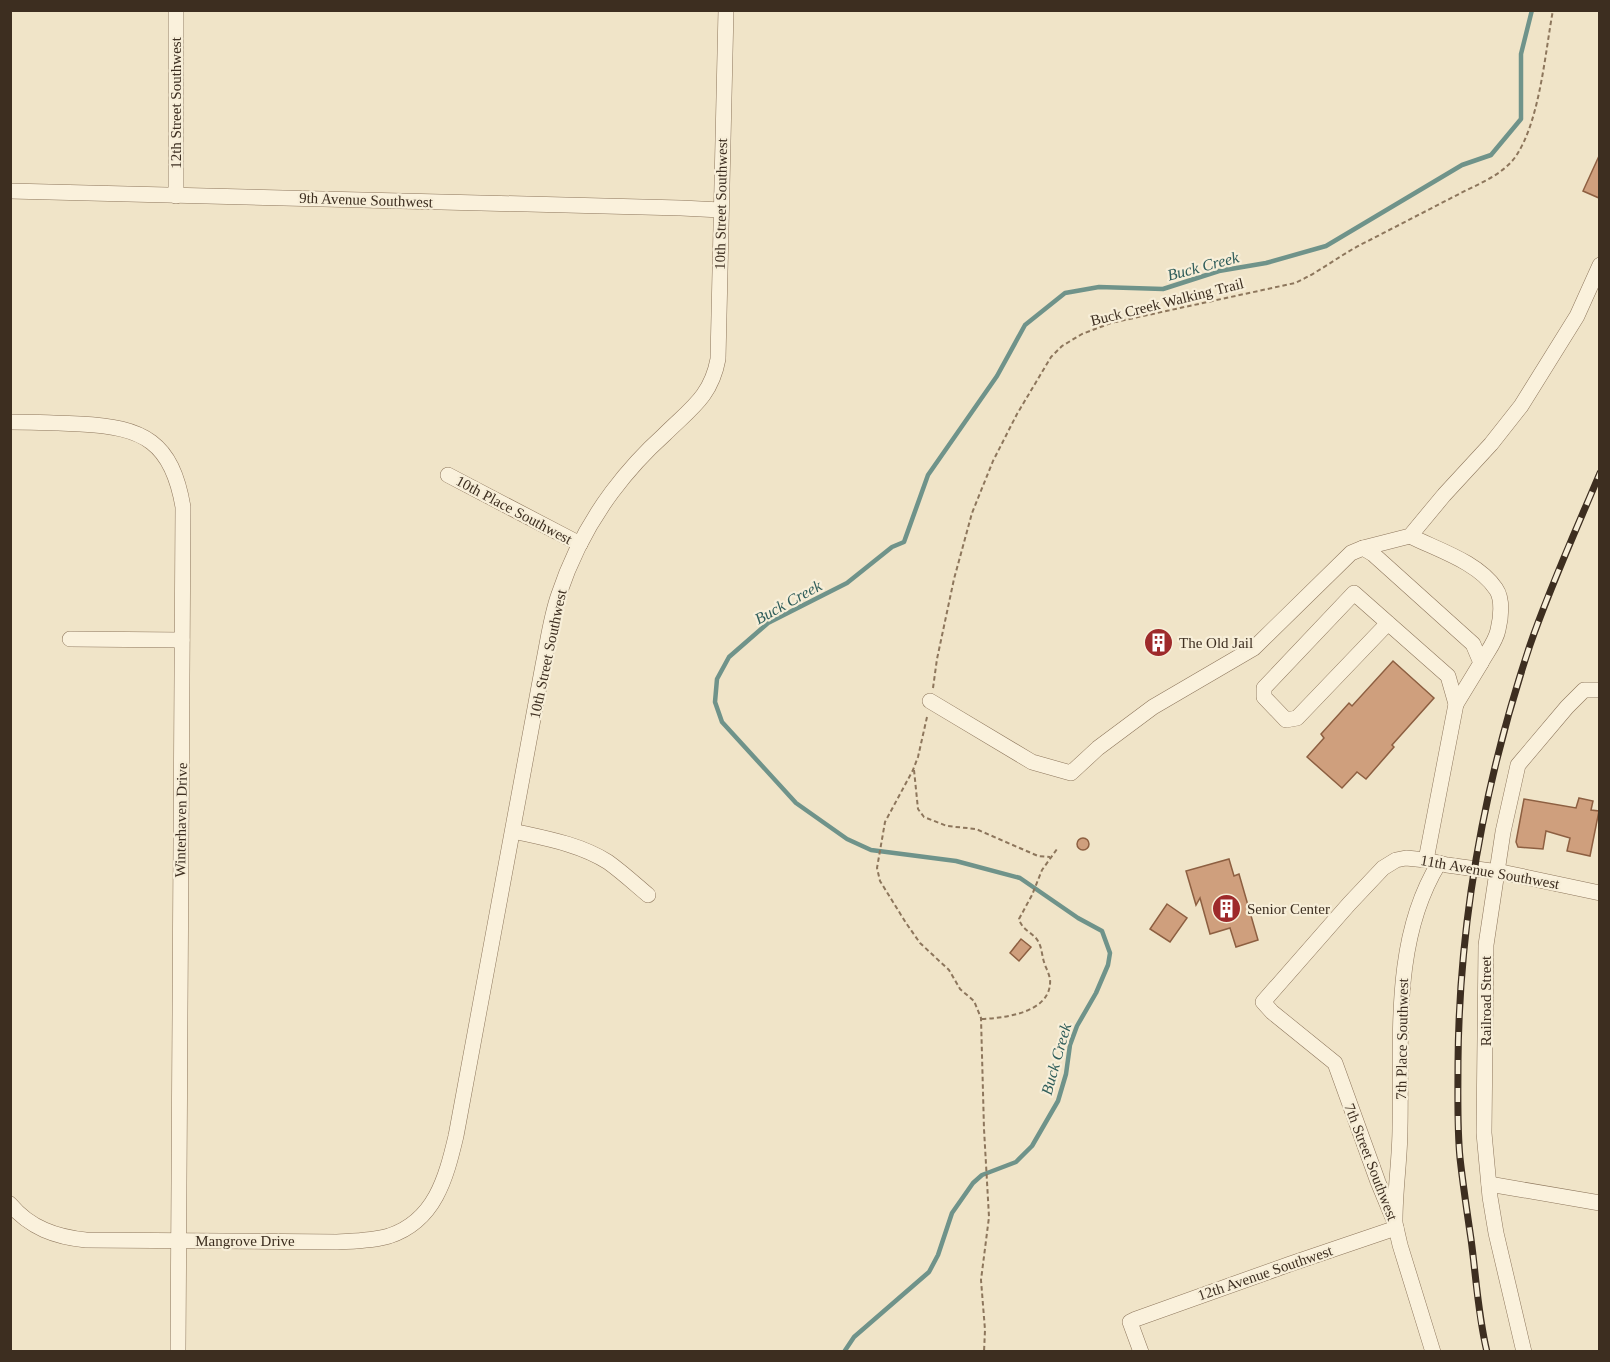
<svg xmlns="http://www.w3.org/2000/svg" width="1610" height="1362" viewBox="0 0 1610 1362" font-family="Georgia,serif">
	<rect width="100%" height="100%" fill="#f0e4c8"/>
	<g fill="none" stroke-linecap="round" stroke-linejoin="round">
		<polyline stroke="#6f938a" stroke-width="4.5" points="844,1352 854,1337 929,1272 938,1255 952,1213 973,1183 982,1175 1016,1162 1032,1146 1058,1101 1066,1074 1070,1045 1077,1026 1096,993 1108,965 1110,953 1102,931 1078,918 1020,878 956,861 871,850 847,839 796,803 722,722 715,702 717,679 729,657 768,623 847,583 892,547 904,542 928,475 997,376 1025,325 1065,293 1099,287 1163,289 1219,271 1266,263 1326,246 1462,165 1491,155 1521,119 1521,54 1532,10"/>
	</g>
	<g fill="#cf9f7d" stroke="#8d5f41" stroke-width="1.5">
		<polygon points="1599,156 1599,198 1583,191"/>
		<polygon points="1393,661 1434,698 1392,745 1394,747 1366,779 1357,772 1342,788 1307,757 1324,738 1321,734 1349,703 1352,706"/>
		<polygon points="1579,798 1593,801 1591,810 1599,811 1590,856 1567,851 1570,838 1546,831 1543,849 1518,847 1516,842 1524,799 1576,808"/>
		<circle cx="1083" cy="844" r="6"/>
		<polygon points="1229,859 1234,876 1239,874 1258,940 1236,947 1230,928 1210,934 1200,898 1196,905 1186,871"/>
		<polygon points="1167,904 1187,918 1170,942 1150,929"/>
		<polygon points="1021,939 1031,947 1019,961 1010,953"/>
	</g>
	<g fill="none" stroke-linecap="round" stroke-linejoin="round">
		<defs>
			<g id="minor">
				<polyline points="176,10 176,196"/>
				<polyline points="10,191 681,208 721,210"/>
				<path d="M10 422C34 422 57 423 80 424 144 427 172 442 183 507L178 1352"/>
				<polyline points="448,475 580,544"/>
				<path d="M1410 536C1438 550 1478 562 1496 589 1503 599 1501 618 1498 630 1496 641 1487 652 1481 663"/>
				<polyline points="1363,548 1410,536 1444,495 1491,444 1521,406 1577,316 1600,265"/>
				<polyline points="1388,623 1297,718 1286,720 1264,697 1264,688 1354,593 1448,676 1456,704 1426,860"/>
				<polyline points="70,639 182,640"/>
				<polyline points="930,701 1032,762 1071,773 1098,748 1153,707 1254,648 1351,553 1363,548 1373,554 1473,644 1481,663 1456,704"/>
				<path d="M513 831C544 838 580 844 608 862 622 872 635 884 648 895"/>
				<polyline points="1489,1184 1600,1203"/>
				<path d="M10 1204C30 1228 56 1237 86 1240L337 1242C354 1241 372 1241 389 1236 435 1221 446 1178 456 1136L543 665C548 641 551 616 559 594 571 558 589 523 612 492 627 472 645 452 664 435 690 409 711 397 718 359L726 10"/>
				<path d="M1395 1220C1395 1189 1400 1158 1400 1128 1402 1039 1391 941 1439 863"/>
				<polyline points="1141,1352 1130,1322 1136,1319 1290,1264 1396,1228"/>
				<polyline points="1433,1352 1400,1245 1395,1223 1378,1182 1335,1063 1272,1012 1263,1002 1349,904 1383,868 1396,860 1406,858 1426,860 1447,865 1506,873 1600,893"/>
				<polyline points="1524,1352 1496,1233 1490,1197 1484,1133 1486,945 1503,832 1518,765 1567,707 1584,690 1600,690"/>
			</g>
		</defs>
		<use href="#minor" stroke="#8d765c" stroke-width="16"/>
		<g stroke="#8d765c" stroke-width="2" stroke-dasharray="4.5 3" stroke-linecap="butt">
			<path d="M933 688 937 659 954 579 972 513 993 461 1017 414 1051 357 1062 346 1082 334 1111 323 1295 283C1320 272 1341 254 1366 242 1397 226 1428 210 1459 194 1478 184 1503 175 1516 156 1540 120 1545 53 1553 10"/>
			<polyline points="927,717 918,757 913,770 885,822 877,868 880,881 906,923 920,943 949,970 960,989 974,1001 981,1018 984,1129 989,1217 981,1280 985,1330 984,1352"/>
			<polyline points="914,770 918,809 924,817 947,826 976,829 1038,856 1050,857"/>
			<path d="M982 1019C1004 1018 1048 1013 1050 984 1051 976 1046 969 1044 962 1042 956 1042 949 1039 943 1035 933 1022 931 1019 919L1032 895 1042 870 1057 849"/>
		</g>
		<use href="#minor" stroke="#faf1dc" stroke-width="15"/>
		<defs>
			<path id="rail" d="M1487 1352C1478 1315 1476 1276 1471 1239 1467 1212 1463 1185 1460 1158 1457 1127 1458 1095 1458 1063 1459 921 1485 780 1530 645 1550 587 1576 530 1600 473"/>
		</defs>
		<use href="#rail" stroke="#3d2e20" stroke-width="7"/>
		<use href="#rail" stroke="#f7eed8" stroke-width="4.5" stroke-dasharray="14" stroke-linecap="butt"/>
	</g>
	<defs>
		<symbol id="building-disc" viewBox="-11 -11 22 22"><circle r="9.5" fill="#9e2a2b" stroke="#f7eed8"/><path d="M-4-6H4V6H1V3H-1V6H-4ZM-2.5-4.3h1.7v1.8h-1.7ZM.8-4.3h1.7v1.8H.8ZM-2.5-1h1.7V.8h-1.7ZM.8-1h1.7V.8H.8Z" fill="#fff"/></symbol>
	</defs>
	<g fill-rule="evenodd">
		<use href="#building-disc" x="1142" y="626" width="33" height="33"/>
		<use href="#building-disc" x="1210" y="892" width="33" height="33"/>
	</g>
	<g text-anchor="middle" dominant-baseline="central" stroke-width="4.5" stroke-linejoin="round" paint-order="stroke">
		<g font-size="15" fill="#3d2e20" stroke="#f7eed8">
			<text transform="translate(176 103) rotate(-90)">12th Street Southwest</text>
			<text transform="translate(366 200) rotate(2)">9th Avenue Southwest</text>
			<text transform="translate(721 204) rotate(-89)">10th Street Southwest</text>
			<text transform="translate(1167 302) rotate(-14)">Buck Creek Walking Trail</text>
			<text transform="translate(514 510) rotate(28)">10th Place Southwest</text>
			<text transform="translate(548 654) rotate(-78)">10th Street Southwest</text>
			<text transform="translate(181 820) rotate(-89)">Winterhaven Drive</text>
			<text transform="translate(1490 872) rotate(10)">11th Avenue Southwest</text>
			<text transform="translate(1486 1001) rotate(-90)">Railroad Street</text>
			<text transform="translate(1402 1039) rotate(-89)">7th Place Southwest</text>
			<text transform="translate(1371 1162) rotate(69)">7th Street Southwest</text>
			<text x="245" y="1241">Mangrove Drive</text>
			<text transform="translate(1265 1273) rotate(-19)">12th Avenue Southwest</text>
		</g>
		<g font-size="15" fill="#3d2e20" stroke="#f7eed8" text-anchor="start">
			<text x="1179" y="643">The Old Jail</text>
			<text x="1247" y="909">Senior Center</text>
		</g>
		<g font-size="16" font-style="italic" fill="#2f5d5a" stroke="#f7eed8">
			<text transform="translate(1203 266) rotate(-15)">Buck Creek</text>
			<text transform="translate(788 602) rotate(-29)">Buck Creek</text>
			<text transform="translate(1056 1059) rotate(-74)">Buck Creek</text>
		</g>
	</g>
	<rect width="1610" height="1362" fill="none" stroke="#3d2e20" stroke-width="24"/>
</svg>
